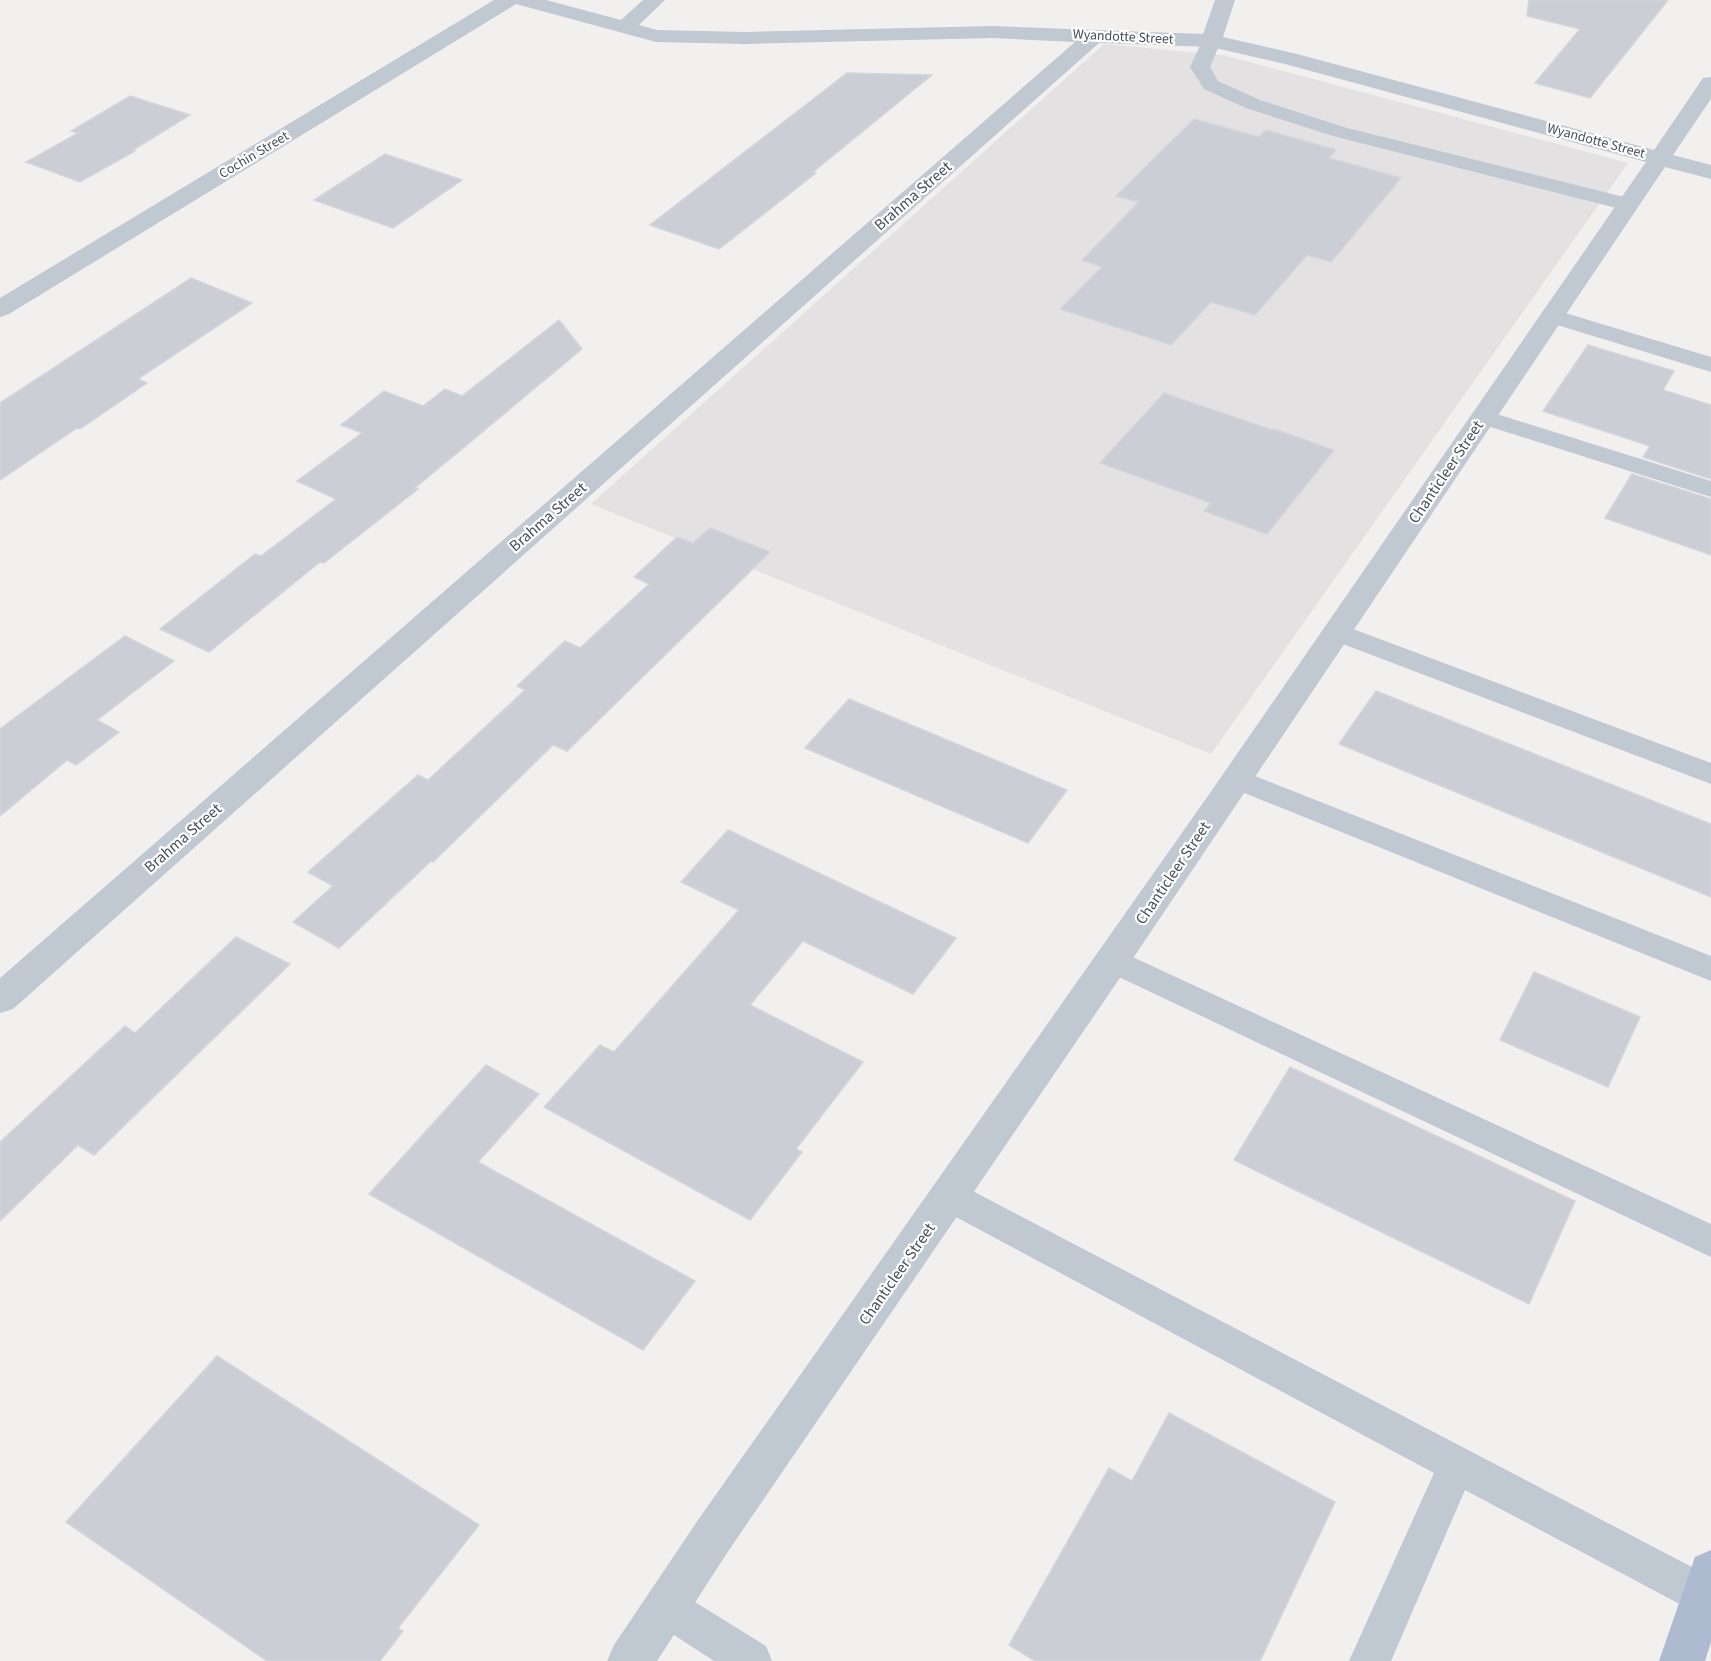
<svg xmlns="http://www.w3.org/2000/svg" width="1711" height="1661" viewBox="0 0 1711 1661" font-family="'Source Sans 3',sans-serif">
	<rect width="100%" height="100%" fill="#f2f0ef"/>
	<polygon fill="#e3e1e1" points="1104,44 1223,55 1628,163 1211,754 591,504"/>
	<g fill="#cbced5" stroke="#d3d5db" stroke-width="1.5">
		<polygon points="1529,0 1668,0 1590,98 1535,83 1580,29 1527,16"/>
		<polygon points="847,73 932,75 813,172 816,173 719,249 650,225"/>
		<polygon points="130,96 190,115 133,150 135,151 80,182 26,162 78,133 71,131"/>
		<polygon points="1194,119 1259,137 1266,130 1336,150 1329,158 1401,178 1331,262 1307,255 1255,315 1211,302 1171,345 1060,309 1102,267 1082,260 1139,202 1116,196"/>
		<polygon points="385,154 462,180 393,228 314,200"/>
		<polygon points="191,278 252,303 138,379 147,383 80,429 77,428 0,480 0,403"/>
		<polygon points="559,320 582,349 415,488 418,489 324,563 320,562 209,652 160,629 255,554 261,556 336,499 297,481 362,433 341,425 384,391 423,406 445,389 462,396"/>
		<polygon points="1588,345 1674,371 1663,390 1711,405 1711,479 1643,457 1650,446 1543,411"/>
		<polygon points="1164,393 1272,430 1274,429 1334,450 1267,534 1204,511 1211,503 1100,463"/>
		<polygon points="1632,474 1711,499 1711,555 1605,518"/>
		<polygon points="710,528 770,552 567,751 553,745 433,862 431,861 339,948 293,922 333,886 308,872 418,775 428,780 525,690 517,686 565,641 580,648 649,584 634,577 677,537 693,543"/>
		<polygon points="125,636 174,661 97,720 119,732 76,765 67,760 0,816 0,729"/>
		<polygon points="1376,691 1711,824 1711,897 1339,744"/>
		<polygon points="849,699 1067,790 1028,843 805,748"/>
		<polygon points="728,830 956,938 913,994 803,941 750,1005 863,1062 796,1149 802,1152 750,1220 544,1107 600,1045 614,1052 739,910 681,882"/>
		<polygon points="236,937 290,964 94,1155 78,1145 0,1221 0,1142 125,1026 135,1033"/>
		<polygon points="1534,972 1640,1017 1608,1087 1500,1040"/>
		<polygon points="486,1065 539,1094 478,1162 695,1281 643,1350 369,1194"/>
		<polygon points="1290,1067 1575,1201 1529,1304 1234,1160"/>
		<polygon points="217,1356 479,1525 398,1628 403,1631 380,1661 267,1661 66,1522"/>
		<polygon points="1169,1413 1335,1502 1260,1661 1035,1661 1009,1645 1109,1468 1132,1481"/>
	</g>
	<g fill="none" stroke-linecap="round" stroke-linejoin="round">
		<g fill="#c0c8d2" fill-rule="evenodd">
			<polygon points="1211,35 1218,37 1221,41 1210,67 1218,81 1260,100 1347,128 1636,200 1639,205 1636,210 1628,211 1333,136 1246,108 1204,89 1190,67 1204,37"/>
			<polygon points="1552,309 1711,357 1711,372 1544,321 1541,316 1544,311"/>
			<polygon points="1484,410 1711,481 1711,497 1475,422 1472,417 1475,412"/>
			<polygon points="1337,623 1711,763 1711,784 1327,638 1323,632 1327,626"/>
			<polygon points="1237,769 1711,956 1711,981 1227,786 1222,779 1227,772"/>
			<polygon points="1113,948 1711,1224 1711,1257 1102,969 1097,960 1102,951"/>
			<polygon points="951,1182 963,1186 1711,1577 1711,1612 1703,1615 1689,1609 1465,1490 1391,1661 1349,1661 1434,1473 939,1208 933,1197 939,1186"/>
			<polygon points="668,1588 682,1594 766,1646 772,1661 714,1661 654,1622 648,1608 654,1594"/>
		</g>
		<polygon fill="#c0c8d2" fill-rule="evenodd" points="494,0 546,0 621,20 643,0 665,0 639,25 657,30 746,32 992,26 1203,34 1215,0 1235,0 1223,37 1297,54 1654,150 1703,78 1711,77 1711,99 1673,155 1711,165 1711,179 1665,167 1111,991 729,1550 657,1661 607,1661 614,1645 698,1520 1210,793 1646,162 1285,64 1211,47 1099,43 13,1009 0,1013 0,978 1075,42 992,38 746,44 656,42 516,4 9,314 0,317 0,298"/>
		<polygon fill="#aebad0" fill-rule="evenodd" points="1711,1550 1711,1642 1705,1661 1659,1661 1695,1557"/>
	</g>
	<g text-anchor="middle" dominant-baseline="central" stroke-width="4.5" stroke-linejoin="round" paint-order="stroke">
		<g font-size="14" fill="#47505e" stroke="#fff">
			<text transform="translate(1123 37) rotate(3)">Wyandotte Street</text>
			<text transform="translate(1596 141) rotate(15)">Wyandotte Street</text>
			<text transform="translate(254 155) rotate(-31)">Cochin Street</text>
		</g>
		<g font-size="16" fill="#47505e" stroke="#fff">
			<text transform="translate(913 196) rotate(-41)">Brahma Street</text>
			<text transform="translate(1446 472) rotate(-56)">Chanticleer Street</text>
			<text transform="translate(548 517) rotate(-41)">Brahma Street</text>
			<text transform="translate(183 838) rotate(-41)">Brahma Street</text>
			<text transform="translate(1173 873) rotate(-56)">Chanticleer Street</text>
			<text transform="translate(897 1274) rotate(-55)">Chanticleer Street</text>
		</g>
	</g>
</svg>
